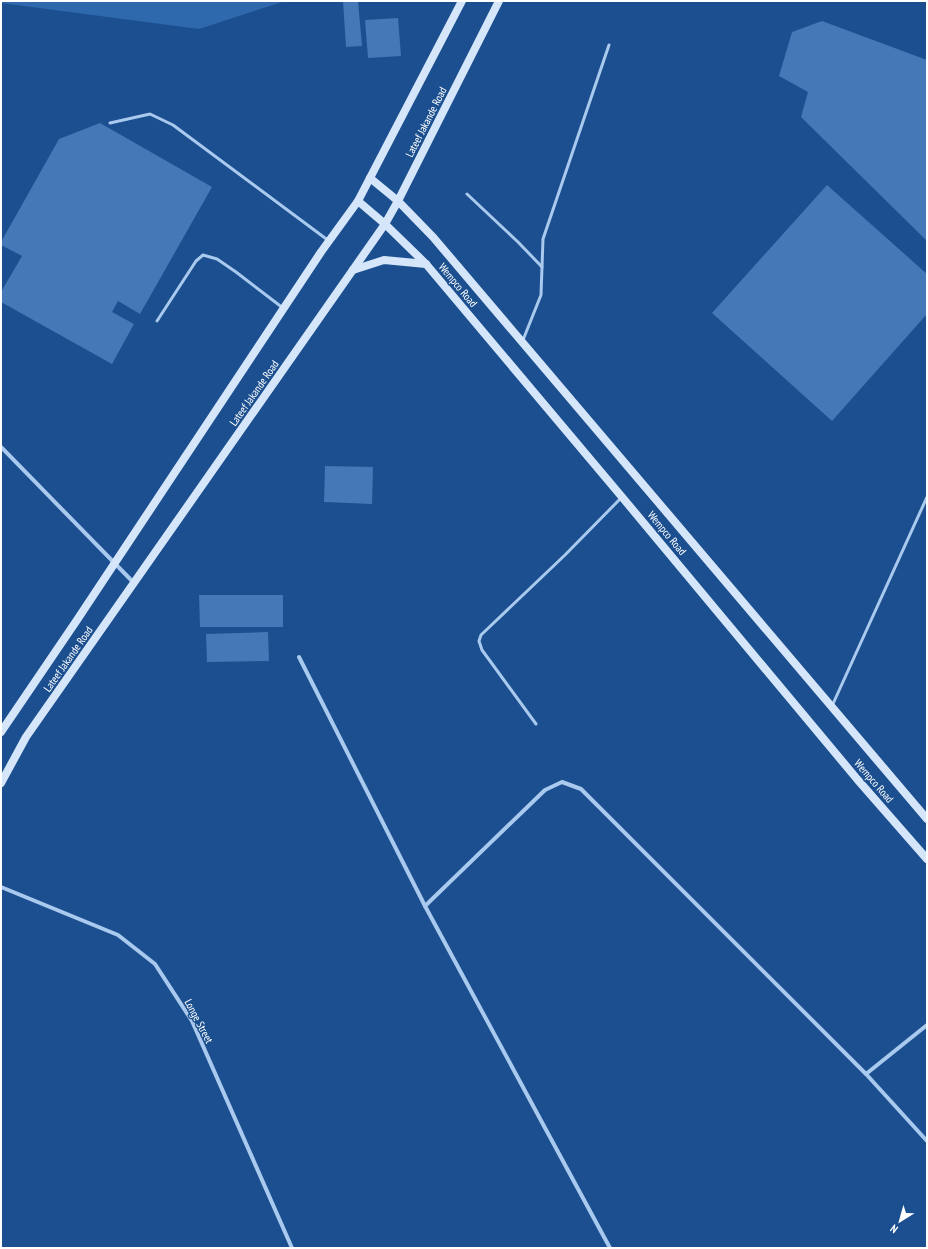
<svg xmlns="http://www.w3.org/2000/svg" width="928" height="1249" viewBox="0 0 928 1249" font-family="'PT Sans Narrow',sans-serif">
	<rect width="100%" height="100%" fill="#1b4f8f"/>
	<polygon fill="#2e69ad" points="1,1 280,1 282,2 199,29 1,3"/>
	<g fill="#4478b7">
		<polygon points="343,1 358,1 362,46 346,47"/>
		<polygon points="398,18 401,56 368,58 365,20"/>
		<polygon points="822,21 927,60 927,241 801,117 808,92 779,76 792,32"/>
		<polygon points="100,123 212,187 140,314 118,301 112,312 134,324 112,364 1,302 1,292 22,256 1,245 1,242 59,139"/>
		<polygon points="827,185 927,274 927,314 832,421 712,313"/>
		<polygon points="325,466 373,467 372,504 324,502"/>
		<polygon points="199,595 283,595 283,627 200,627"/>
		<polygon points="268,632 269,661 207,662 206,634"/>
	</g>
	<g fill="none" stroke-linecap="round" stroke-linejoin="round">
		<g stroke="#a9c9ee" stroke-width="3">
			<polyline points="110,123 150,114 173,125 329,241"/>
			<polyline points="467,194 518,242 542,267"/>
			<polyline points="157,321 196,261 203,255 217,259 236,272 283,308"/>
			<polyline points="523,340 541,295 543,239 609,45"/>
			<polyline points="832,706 927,497"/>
			<polyline points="536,724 482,650 479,641 481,635 565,555 621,498"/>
		</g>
		<g stroke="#a9c9ee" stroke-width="4">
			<polyline points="1,447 134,583"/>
			<polyline points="299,657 425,906 610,1248"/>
			<polyline points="1,887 118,935 155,964 192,1021 292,1248"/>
			<polyline points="425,906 545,790 562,782 581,789 866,1074 927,1141"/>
			<polyline points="866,1074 927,1025"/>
		</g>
		<g stroke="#d6e6fa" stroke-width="8">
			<polyline points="370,178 398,201 433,237 927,819"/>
			<polyline points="358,201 385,224 426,264 622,497 857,779 927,859"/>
			<polyline points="353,270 384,260 426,264"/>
			<polyline points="1,732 77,620 321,252 358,201 462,1"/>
			<polyline points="1,783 26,737 385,224 398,201 499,1"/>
		</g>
	</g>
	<g text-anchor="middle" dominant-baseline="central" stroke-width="3" stroke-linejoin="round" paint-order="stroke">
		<g font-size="11" fill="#fff" stroke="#1b4f8f">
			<text transform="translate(426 122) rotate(-63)">Lateef Jakande Road</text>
			<text transform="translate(458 285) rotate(50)">Wempco Road</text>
			<text transform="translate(254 393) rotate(-55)">Lateef Jakande Road</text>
			<text transform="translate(667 533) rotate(50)">Wempco Road</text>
			<text transform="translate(68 659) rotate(-55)">Lateef Jakande Road</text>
			<text transform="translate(874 781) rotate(49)">Wempco Road</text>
			<text transform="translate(199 1021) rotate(62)">Longe Street</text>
		</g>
	</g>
	<rect width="928" height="1249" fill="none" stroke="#ffffff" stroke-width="4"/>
	<g transform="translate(900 1221) rotate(217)" stroke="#1b4f8f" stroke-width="3" paint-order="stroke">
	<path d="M0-3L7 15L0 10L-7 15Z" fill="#ffffff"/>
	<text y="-6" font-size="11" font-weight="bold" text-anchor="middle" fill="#ffffff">N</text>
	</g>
</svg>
